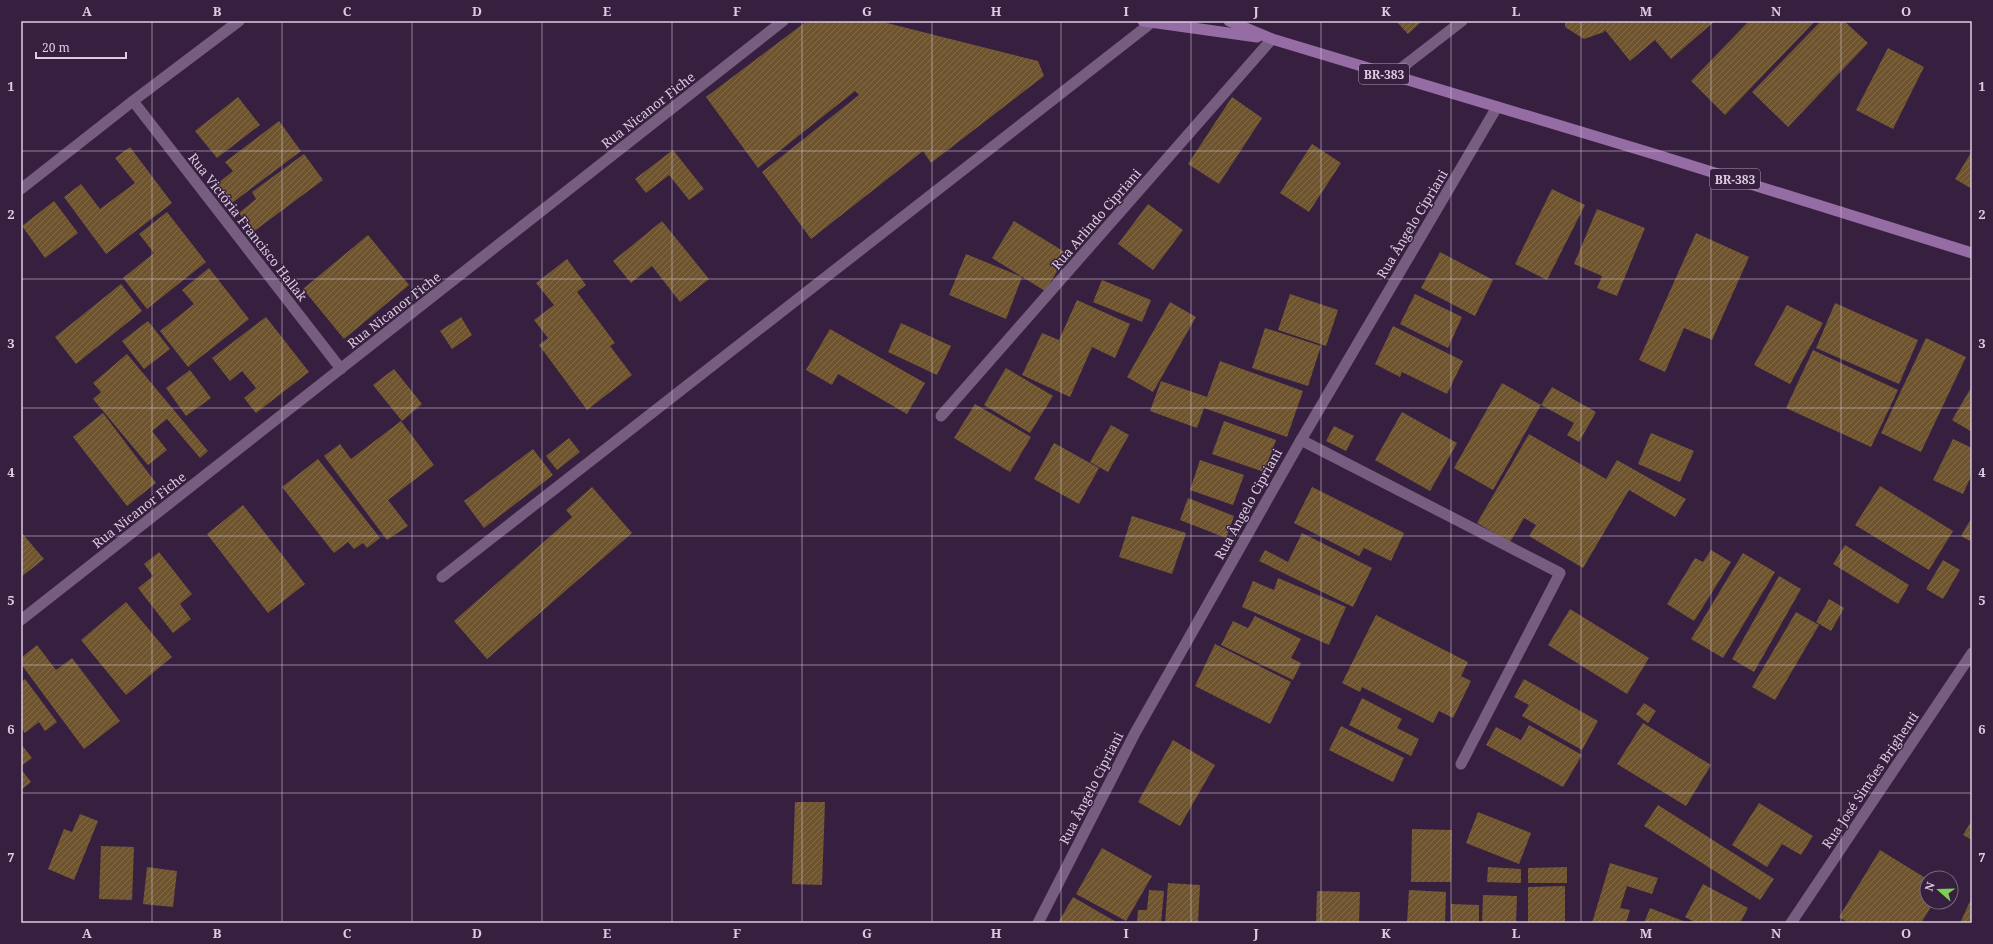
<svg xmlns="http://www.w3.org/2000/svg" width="1993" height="944" viewBox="0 0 1993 944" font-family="'Noto Serif',serif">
	<defs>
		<pattern id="building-hatch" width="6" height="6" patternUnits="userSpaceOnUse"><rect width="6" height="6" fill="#6e5530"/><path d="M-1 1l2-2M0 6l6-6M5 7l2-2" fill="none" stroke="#826c4e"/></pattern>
	</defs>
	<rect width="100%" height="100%" fill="#37203f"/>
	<g fill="url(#building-hatch)">
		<polygon points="807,21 879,21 1038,61 1044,76 931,163 923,151 811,239 762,172 859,95 855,91 758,168 706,97"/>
		<polygon points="1396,21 1422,21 1408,34"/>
		<polygon points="1565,21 1715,21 1671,59 1655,40 1630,61 1605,30 1604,32 1584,39 1565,27"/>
		<polygon points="1749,21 1815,21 1725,115 1691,81"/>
		<polygon points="1821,21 1844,21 1868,43 1788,127 1752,92"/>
		<polygon points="1888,48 1924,67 1893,129 1856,110"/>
		<polygon points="238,97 260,125 217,158 195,131"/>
		<polygon points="1232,97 1262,118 1219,184 1188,164"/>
		<polygon points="279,121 301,151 232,203 217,184 233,171 225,162"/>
		<polygon points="1312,144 1341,163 1309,212 1280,193"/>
		<polygon points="130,147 172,203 106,254 64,197 81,184 100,209 135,183 115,158"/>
		<polygon points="673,150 704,189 689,200 669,175 646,193 635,179"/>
		<polygon points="1972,151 1972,189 1955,179"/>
		<polygon points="304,154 323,180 253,232 239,213 256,199 252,192"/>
		<polygon points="1552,189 1585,205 1547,280 1515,264"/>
		<polygon points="54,201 78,233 45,258 22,226"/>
		<polygon points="1148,204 1183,230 1153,270 1118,244"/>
		<polygon points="1597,209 1645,228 1617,296 1597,288 1602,276 1574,264"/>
		<polygon points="167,212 206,262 147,309 123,278 154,253 139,234"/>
		<polygon points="662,221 709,279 680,302 652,266 631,283 613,261"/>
		<polygon points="1014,221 1068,254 1045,291 992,258"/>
		<polygon points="1696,233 1749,257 1712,340 1684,328 1665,372 1639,360"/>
		<polygon points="368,235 409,285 344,339 303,289"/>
		<polygon points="1440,252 1493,280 1475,316 1421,288"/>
		<polygon points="966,254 1022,277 1006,319 949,295"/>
		<polygon points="567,259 586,285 577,292 615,343 610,346 632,375 587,410 539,345 548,338 534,320 554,305 536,283"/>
		<polygon points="209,268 249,319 188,367 160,331 194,304 182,290"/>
		<polygon points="1102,280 1151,300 1142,322 1093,302"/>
		<polygon points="121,284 142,311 76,364 55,337"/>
		<polygon points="1290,294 1338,310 1326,346 1278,330"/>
		<polygon points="1415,294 1462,317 1448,348 1400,324"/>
		<polygon points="1077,300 1130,324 1115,358 1092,347 1070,397 1022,375 1042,333 1059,340"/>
		<polygon points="1170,302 1196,317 1153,392 1127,377"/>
		<polygon points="1835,303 1918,340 1899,384 1816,348"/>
		<polygon points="1787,305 1823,323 1790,384 1754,365"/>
		<polygon points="266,317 309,372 256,413 244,398 256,388 242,371 230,381 212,358"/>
		<polygon points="461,317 472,335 452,349 440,331"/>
		<polygon points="148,321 170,349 144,369 122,341"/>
		<polygon points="901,323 951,346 937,375 888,352"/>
		<polygon points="1393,326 1463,361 1447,394 1402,372 1400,377 1375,364"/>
		<polygon points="1265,328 1321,346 1308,386 1252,368"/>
		<polygon points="830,329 925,383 907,414 838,374 832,385 806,370"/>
		<polygon points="1926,338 1966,357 1921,452 1881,433"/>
		<polygon points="1813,350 1898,390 1871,447 1786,408"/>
		<polygon points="127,354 208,451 200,458 167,419 152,431 167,450 148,465 93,399 101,392 93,383"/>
		<polygon points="1220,361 1303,391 1287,437 1204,408 1197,428 1150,411 1161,381 1207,397"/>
		<polygon points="1006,368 1053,396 1030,433 984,405"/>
		<polygon points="394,369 422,404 402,421 373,385"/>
		<polygon points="190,370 211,398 186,416 166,388"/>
		<polygon points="1502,383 1541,405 1493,490 1454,468"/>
		<polygon points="1972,386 1972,432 1952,420"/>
		<polygon points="1552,387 1596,412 1579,442 1567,435 1574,423 1541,405"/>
		<polygon points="975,404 1031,437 1010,472 954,438"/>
		<polygon points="1402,412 1457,443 1430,491 1375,460"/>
		<polygon points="103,413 156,483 127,506 73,437"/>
		<polygon points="401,421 434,465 388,500 408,526 387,540 324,456 340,444 351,459"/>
		<polygon points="1224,421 1276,440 1264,472 1212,454"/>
		<polygon points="1111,425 1129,435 1108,472 1090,462"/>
		<polygon points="1334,426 1354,436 1346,451 1326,441"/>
		<polygon points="1651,433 1694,451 1680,482 1638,464"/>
		<polygon points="1529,434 1606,479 1617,460 1686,499 1675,517 1629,490 1583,568 1529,536 1536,525 1524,518 1510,542 1477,523"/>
		<polygon points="569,438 580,452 557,470 546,456"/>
		<polygon points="1953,439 1972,448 1972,474 1963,494 1933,480"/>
		<polygon points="1054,443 1099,468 1079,504 1034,479"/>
		<polygon points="533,449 553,475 484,528 464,501"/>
		<polygon points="318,459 380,538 367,548 363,543 354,549 348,542 334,553 282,487"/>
		<polygon points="1200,460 1244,475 1233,505 1190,490"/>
		<polygon points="1880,486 1953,531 1929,570 1855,525"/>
		<polygon points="592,487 632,533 487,659 454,621 572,517 566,510"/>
		<polygon points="1312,487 1404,533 1391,561 1364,548 1359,556 1294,523"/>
		<polygon points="1188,498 1234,516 1226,538 1180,520"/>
		<polygon points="243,505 305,584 268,613 207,534"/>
		<polygon points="1132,516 1186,533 1172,574 1119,557"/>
		<polygon points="1972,517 1972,542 1961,536"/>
		<polygon points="21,532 44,559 21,577"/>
		<polygon points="1302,533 1372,568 1353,607 1259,561 1265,550 1288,562"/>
		<polygon points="1845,545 1909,585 1898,604 1833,564"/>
		<polygon points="1711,550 1731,562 1694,621 1667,604 1695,558 1703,562"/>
		<polygon points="159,552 192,594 180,604 191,619 173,633 138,588 153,576 144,564"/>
		<polygon points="1743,553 1775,572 1723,658 1691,639"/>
		<polygon points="1943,560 1960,570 1943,599 1926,589"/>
		<polygon points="1779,576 1801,589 1754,672 1732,659"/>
		<polygon points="1278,578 1346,607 1329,645 1242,607 1253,581 1274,590"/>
		<polygon points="1829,599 1844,608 1831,631 1816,622"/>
		<polygon points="126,602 172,657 126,695 81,640"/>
		<polygon points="1570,609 1649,658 1627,694 1548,645"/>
		<polygon points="1796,612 1819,625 1775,700 1752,687"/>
		<polygon points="1376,615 1468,662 1461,676 1471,681 1453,718 1439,711 1433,723 1362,687 1360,692 1342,683"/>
		<polygon points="1255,616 1301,639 1291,658 1301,663 1293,680 1221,645 1233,621 1248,628"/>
		<polygon points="1215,644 1291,682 1270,724 1195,686"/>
		<polygon points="37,645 56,670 72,658 120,721 84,749 21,664 21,658"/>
		<polygon points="25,679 57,722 45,731 39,722 25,733 21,728 21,682"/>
		<polygon points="1524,679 1598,721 1582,750 1522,716 1529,705 1514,697"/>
		<polygon points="1362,698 1402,719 1397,728 1419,739 1411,756 1349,725"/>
		<polygon points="1644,703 1656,711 1648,723 1636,714"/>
		<polygon points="1643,723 1711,765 1686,806 1617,764"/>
		<polygon points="1529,725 1582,755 1563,787 1486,745 1496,727 1521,740"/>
		<polygon points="1341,726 1404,758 1393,782 1329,750"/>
		<polygon points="1173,740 1215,765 1180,826 1138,802"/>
		<polygon points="21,744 32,758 21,766"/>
		<polygon points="21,769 31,782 21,790"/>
		<polygon points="795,802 825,802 822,885 792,884"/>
		<polygon points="1759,803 1813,836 1801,855 1782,844 1767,867 1732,845"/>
		<polygon points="1658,805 1774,879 1760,900 1644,826"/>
		<polygon points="1478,812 1531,833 1519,864 1466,843"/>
		<polygon points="80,814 98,821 74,880 48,869 64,829 72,832"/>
		<polygon points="1972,820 1972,840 1963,835"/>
		<polygon points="1412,829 1452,830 1451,882 1411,882"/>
		<polygon points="101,846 134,847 132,900 99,899"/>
		<polygon points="1102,848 1152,876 1126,921 1076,894"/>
		<polygon points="1880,850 1927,879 1927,902 1934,902 1921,923 1849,923 1839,917"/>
		<polygon points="1610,863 1658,878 1652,894 1627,886 1620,908 1630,910 1626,923 1592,923"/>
		<polygon points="147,867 177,871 173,907 143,904"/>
		<polygon points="1488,867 1521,869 1521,883 1487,882"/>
		<polygon points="1567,867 1567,883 1528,883 1528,868"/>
		<polygon points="1168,883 1200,885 1198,923 1165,923"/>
		<polygon points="1703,884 1748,908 1740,923 1696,923 1685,917"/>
		<polygon points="1565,886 1565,923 1528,923 1528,887"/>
		<polygon points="1149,890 1164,891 1161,923 1137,923 1138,910 1147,910"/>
		<polygon points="1409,890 1446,892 1445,923 1407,923"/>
		<polygon points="1317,891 1360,892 1359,923 1316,923"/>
		<polygon points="1483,895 1517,896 1516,923 1482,923"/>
		<polygon points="1073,897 1118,923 1058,923"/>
		<polygon points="1972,897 1972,923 1960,923"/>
		<polygon points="1451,904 1479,905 1479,923 1451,923"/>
		<polygon points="1650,908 1688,923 1644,923"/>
	</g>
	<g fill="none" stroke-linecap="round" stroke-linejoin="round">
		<g stroke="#775e81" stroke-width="11">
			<polyline points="1391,76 1462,21"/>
			<polyline points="133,101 341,369"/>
			<polyline points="21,189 133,101 239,21"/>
			<polyline points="941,416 1272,39"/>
			<polyline points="1301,440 1560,573 1461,764"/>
			<polyline points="442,577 1151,23"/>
			<polyline points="21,620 783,21"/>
			<polyline points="1038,923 1135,733 1301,440 1497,107"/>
		</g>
		<polyline stroke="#775e81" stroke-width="11" points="1791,923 1972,653"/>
		<g stroke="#966ca5" stroke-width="11">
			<polyline points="1143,21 1257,37"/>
			<polyline points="1229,21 1272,39 1654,154 1972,253"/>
		</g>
	</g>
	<path fill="none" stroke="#dbcce0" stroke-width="1" stroke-opacity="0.55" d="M152 21V923M282 21V923M412 21V923M542 21V923M672 21V923M802 21V923M932 21V923M1061 21V923M1191 21V923M1321 21V923M1451 21V923M1581 21V923M1711 21V923M1841 21V923M21 151H1972M21 279H1972M21 408H1972M21 536H1972M21 665H1972M21 793H1972"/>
	<g text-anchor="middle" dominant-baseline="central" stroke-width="3" stroke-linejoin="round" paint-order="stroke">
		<g fill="#37203f" stroke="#aa98b0" stroke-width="1">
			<rect x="1359" y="64" width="50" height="20" rx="3"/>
			<rect x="1710" y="169" width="50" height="20" rx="3"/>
		</g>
		<g font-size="12" font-weight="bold" fill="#dbcce0">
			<text x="1384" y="74">BR-383</text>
			<text x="1735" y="179">BR-383</text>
		</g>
		<g font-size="13" fill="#dbcce0" stroke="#37203f">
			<text transform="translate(648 110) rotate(-38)">Rua Nicanor Fiche</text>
			<text transform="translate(1096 219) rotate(-49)">Rua Arlindo Cipriani</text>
			<text transform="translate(1412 224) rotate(-59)">Rua Ângelo Cipriani</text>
			<text transform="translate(248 227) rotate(52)">Rua Victória Francisco Hallak</text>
			<text transform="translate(394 310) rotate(-38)">Rua Nicanor Fiche</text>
			<text transform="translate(1248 504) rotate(-61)">Rua Ângelo Cipriani</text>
			<text transform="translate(139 510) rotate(-38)">Rua Nicanor Fiche</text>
			<text transform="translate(1870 780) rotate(-56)">Rua José Simões Brighenti</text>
			<text transform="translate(1091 788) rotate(-63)">Rua Ângelo Cipriani</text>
		</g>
	</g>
	<rect width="1993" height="944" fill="none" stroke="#37203f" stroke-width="44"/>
	<g transform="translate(1939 890) rotate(290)"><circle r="19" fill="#37203f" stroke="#79657f"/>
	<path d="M0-3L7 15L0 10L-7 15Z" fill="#7cd154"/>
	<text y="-6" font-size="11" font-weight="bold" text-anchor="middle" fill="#dbcce0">N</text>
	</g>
	<path d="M36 52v6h90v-6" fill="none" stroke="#dbcce0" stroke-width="2"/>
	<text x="42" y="52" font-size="12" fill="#dbcce0" stroke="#37203f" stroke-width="3" paint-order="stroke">20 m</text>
	<rect x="22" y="22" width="1949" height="900" fill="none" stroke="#dbcce0" stroke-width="1.5"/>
	<g font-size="13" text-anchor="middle" font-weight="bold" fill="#dbcce0">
		<text x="87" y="16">A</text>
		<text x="217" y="16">B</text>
		<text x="347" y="16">C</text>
		<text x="477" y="16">D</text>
		<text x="607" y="16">E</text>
		<text x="737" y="16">F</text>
		<text x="867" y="16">G</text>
		<text x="996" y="16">H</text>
		<text x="1126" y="16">I</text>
		<text x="1256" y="16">J</text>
		<text x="1386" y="16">K</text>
		<text x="1516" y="16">L</text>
		<text x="1646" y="16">M</text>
		<text x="1776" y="16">N</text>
		<text x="1906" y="16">O</text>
		<text x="11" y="91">1</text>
		<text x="1982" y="91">1</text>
		<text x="11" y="219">2</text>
		<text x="1982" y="219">2</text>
		<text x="11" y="348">3</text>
		<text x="1982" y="348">3</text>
		<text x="11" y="477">4</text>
		<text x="1982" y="477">4</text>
		<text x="11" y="605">5</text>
		<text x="1982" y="605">5</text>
		<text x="11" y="734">6</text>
		<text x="1982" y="734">6</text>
		<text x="11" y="862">7</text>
		<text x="1982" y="862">7</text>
		<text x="87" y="938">A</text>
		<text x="217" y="938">B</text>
		<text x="347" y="938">C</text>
		<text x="477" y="938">D</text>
		<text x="607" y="938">E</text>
		<text x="737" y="938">F</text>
		<text x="867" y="938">G</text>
		<text x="996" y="938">H</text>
		<text x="1126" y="938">I</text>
		<text x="1256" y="938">J</text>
		<text x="1386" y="938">K</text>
		<text x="1516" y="938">L</text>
		<text x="1646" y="938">M</text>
		<text x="1776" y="938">N</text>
		<text x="1906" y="938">O</text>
	</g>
</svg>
